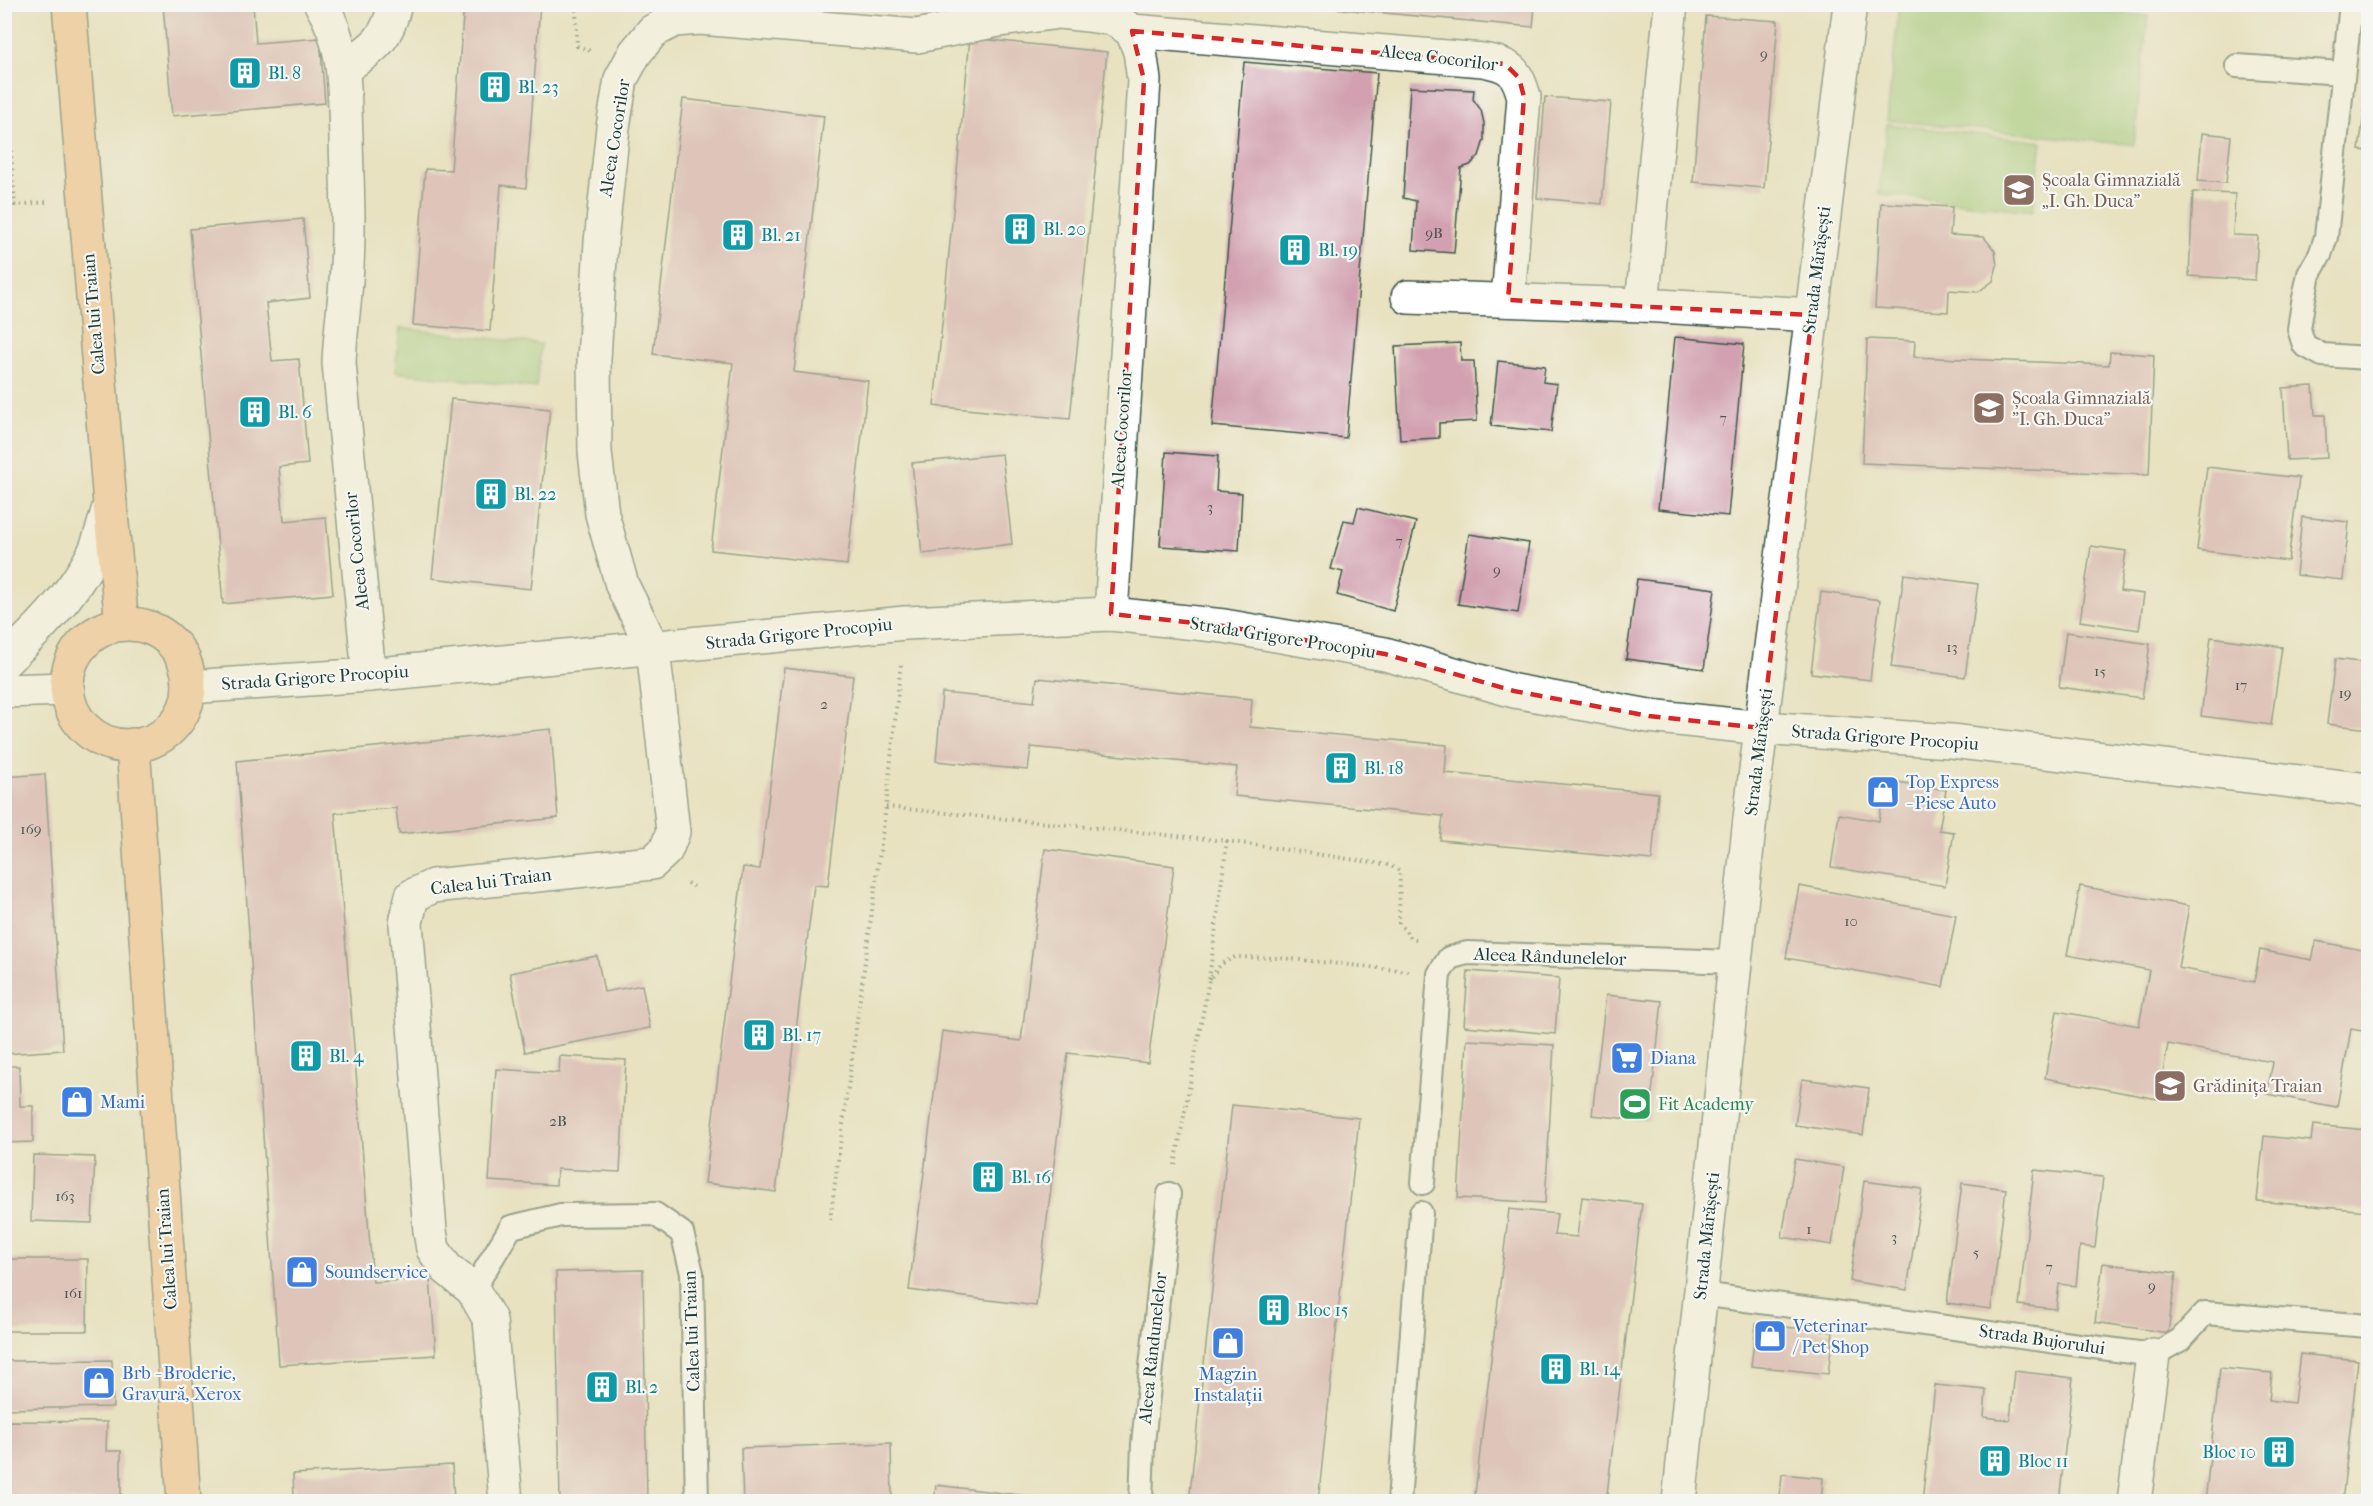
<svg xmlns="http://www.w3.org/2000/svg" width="2373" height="1506" viewBox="0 0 2373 1506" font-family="'IM FELL French Canon',serif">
	<rect width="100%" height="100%" fill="#f6f6f2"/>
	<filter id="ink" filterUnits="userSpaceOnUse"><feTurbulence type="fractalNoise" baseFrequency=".0167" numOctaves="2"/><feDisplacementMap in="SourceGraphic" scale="12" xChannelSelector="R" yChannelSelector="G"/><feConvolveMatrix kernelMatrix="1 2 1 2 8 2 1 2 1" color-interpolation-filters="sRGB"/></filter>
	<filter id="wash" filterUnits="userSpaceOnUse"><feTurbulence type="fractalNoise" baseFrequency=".008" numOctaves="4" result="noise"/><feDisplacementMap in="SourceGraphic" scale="24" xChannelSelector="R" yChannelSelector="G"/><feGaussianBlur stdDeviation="1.35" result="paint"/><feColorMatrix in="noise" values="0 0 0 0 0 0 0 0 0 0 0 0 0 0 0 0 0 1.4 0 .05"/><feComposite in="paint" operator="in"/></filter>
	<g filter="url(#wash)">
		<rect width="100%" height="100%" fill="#e8e2c1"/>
		<g fill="#96c979" stroke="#5a8356" stroke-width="1.5">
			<polygon points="2038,5 2148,16 2134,145 1887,120 1899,5"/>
			<polygon points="1887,124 2042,142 2033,211 1879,194"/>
			<polygon points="400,328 541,344 536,388 395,372"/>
		</g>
		<g id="blocks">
			<g fill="#d2a0b0">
				<polygon points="163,4 253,4 256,43 320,38 325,103 172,116"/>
				<polygon points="464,4 540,4 526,188 501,185 490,331 413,325 425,169 451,170"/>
				<polygon points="1321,4 1535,4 1533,27 1321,7"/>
				<polygon points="1706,16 1778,21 1764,188 1693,182"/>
				<polygon points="970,38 1107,52 1070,419 934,406"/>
				<polygon points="1244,62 1377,73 1346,438 1212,426"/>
				<polygon points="1410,87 1474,90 1473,99 1481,110 1484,123 1484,140 1479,156 1470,165 1461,168 1454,253 1413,250 1416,201 1403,198"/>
				<polygon points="2367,92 2368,92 2368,151 2359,150"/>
				<polygon points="1545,97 1611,102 1602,204 1537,198"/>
				<polygon points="683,99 824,116 794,372 868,381 847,565 711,550 733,363 653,354"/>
				<polygon points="2202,133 2231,136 2226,183 2198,181"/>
				<polygon points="2193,192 2235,194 2233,235 2258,236 2255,280 2189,276"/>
				<polygon points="1881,203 1952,207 1950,235 1984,237 1995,251 1997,266 1993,281 1978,292 1949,290 1948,312 1875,308"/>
				<polygon points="303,219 310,298 266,303 272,361 299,359 308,464 279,467 284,521 326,517 333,594 223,604 190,229"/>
				<polygon points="1675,337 1744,344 1728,516 1658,509"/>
				<polygon points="1867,339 1915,341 1914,357 2109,365 2110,352 2154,355 2149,475 1862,463"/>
				<polygon points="1460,343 1461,361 1474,361 1477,421 1439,423 1439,438 1400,440 1395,346"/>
				<polygon points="1498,361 1545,366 1543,382 1557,384 1551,432 1491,426"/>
				<polygon points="2313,386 2315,415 2325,415 2327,458 2287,460 2283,388"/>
				<polygon points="451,399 550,409 531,589 432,578"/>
				<polygon points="1166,452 1218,456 1216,491 1242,493 1239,551 1160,546"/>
				<polygon points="1002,454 1012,544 922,554 912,463"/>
				<polygon points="2207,467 2299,478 2288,561 2197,550"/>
				<polygon points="1358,507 1416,522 1393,611 1337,595 1343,572 1331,569 1344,520 1354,522"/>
				<polygon points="2302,517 2349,522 2343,580 2296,575"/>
				<polygon points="1469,534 1529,543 1518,613 1458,604"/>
				<polygon points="2091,546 2126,551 2120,591 2144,594 2139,630 2080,621"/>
				<polygon points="1904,574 1978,584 1965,677 1891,667"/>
				<polygon points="1637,579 1715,589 1704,669 1626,659"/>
				<polygon points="1821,592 1880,600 1870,680 1811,673"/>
				<polygon points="2066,632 2150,644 2142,698 2059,687"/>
				<polygon points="2211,637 2282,647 2271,725 2201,716"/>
				<polygon points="2335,659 2368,663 2368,729 2327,724"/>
				<polygon points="784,668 853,676 828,886 814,885 776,1192 705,1183 743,867 760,869"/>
				<polygon points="1037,678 1252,699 1250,727 1447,745 1445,773 1658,793 1652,860 1440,840 1443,816 1234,796 1237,767 1031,747 1028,770 936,761 942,693 1034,702"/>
				<polygon points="551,729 558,818 399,834 396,808 335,813 373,1282 430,1279 436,1355 279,1365 237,761"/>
				<polygon points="45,774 63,1050 4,1054 4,777"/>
				<polygon points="1886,780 1946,790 1939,830 1954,832 1945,886 1831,867 1839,814 1879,821"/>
				<polygon points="1045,849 1174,866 1148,1063 1068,1053 1036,1306 909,1290 942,1031 1021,1041"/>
				<polygon points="1799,886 1956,915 1943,987 1786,958"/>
				<polygon points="2080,886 2189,906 2178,968 2254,982 2260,950 2312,960 2316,941 2368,951 2368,1032 2351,1029 2337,1107 2267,1094 2273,1062 2168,1044 2158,1099 2045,1078 2057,1011 2139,1026 2149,970 2067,955"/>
				<polygon points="597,956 604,992 642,985 650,1028 525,1052 510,973"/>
				<polygon points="1468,971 1559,978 1555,1034 1464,1026"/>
				<polygon points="1606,995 1662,1001 1649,1121 1592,1115"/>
				<polygon points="1467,1040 1554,1045 1545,1203 1458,1198"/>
				<polygon points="560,1056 626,1060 620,1172 557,1169 556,1185 489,1181 496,1069 559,1073"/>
				<polygon points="4,1066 19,1066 20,1106 33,1106 33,1142 4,1143"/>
				<polygon points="1802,1079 1869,1088 1863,1135 1795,1125"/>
				<polygon points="1232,1105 1359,1118 1318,1502 1189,1502"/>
				<polygon points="2313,1125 2368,1130 2368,1211 2257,1201 2264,1136 2311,1141"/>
				<polygon points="33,1155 95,1157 92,1223 31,1221"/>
				<polygon points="1795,1159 1844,1167 1832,1245 1782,1237"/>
				<polygon points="2034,1170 2103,1177 2095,1248 2080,1246 2076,1286 2059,1284 2056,1309 2019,1305"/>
				<polygon points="1864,1181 1922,1189 1907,1290 1850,1281"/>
				<polygon points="1962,1183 2006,1189 1991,1309 1947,1303"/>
				<polygon points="1582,1197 1642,1204 1606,1502 1474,1502 1509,1209 1557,1214 1554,1235 1577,1237"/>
				<polygon points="4,1259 88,1259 87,1331 4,1331"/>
				<polygon points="2103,1263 2176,1273 2168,1333 2095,1322"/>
				<polygon points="643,1270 647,1502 560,1502 556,1272"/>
				<polygon points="1756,1324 1833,1332 1828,1374 1751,1366"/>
				<polygon points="2300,1354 2358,1360 2342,1502 2205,1502 2220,1368 2272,1373 2269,1400 2294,1403"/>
				<polygon points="112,1360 113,1407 4,1409 4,1361"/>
				<polygon points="2015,1371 2073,1378 2059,1502 1922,1502 1935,1385 1986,1390 1984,1417 2010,1420"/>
				<polygon points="4,1421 107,1422 106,1451 121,1451 121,1500 4,1502"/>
				<polygon points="891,1443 892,1502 743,1502 741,1448"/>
				<polygon points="452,1465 454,1502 286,1502 294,1496 293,1474"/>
				<polygon points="1782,1474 1823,1478 1821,1502 1754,1502 1755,1494 1780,1497"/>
				<polygon points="936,1485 1061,1500 1061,1502 934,1502"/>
			</g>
		</g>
	</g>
	<g filter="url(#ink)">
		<use href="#blocks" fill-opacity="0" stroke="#3d5649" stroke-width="1.5"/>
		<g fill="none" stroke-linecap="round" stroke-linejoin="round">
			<defs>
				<g id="service">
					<polyline points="2351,4 2326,237 2320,255 2309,274 2303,303 2299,329 2304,345 2322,355 2368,358"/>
					<polyline points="2237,66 2342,73"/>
					<polyline points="1423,1183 1439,974 1449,958 1467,953 1736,962"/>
					<polyline points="473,1290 511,1227 561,1215 655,1214 682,1233 692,1273 697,1502"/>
					<polyline points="1701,1294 2153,1355 2180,1340 2205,1313 2368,1326"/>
					<polyline points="1141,1502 1143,1444 1169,1194"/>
					<polyline points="1399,1502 1421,1213"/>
				</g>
				<g id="minor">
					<path d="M321 4C347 46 344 91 346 138 347 186 350 233 346 281 344 309 340 336 339 363L369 675"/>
					<path d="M1132 31 1483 60C1510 65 1517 70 1524 97L1508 300"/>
					<path d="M344 68C373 48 387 41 395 4"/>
					<polyline points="1408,297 1642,305 1812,315"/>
					<polyline points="1642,305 1671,4"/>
					<polyline points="189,687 369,675 905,623 1111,614 1224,626 1385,654 1514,691 1649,716 1762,728 1951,741 2368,790"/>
					<polyline points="506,1502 490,1320 473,1290 446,1268 433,1249 430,1231 406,923 412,896 433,886 652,863 666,850 673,832 653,648 622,585 602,514 595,452 594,359 601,242 613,127 621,79 635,53 653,31 675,20 700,18 917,36 993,21 1059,12 1088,15 1114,19 1132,31 1140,51 1144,80 1111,614"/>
					<polyline points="2134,1502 2153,1355"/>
				</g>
				<g id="tertiary">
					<path d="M4 662C39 629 72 596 94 553 101 538 105 520 110 504"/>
					<polyline points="4,691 67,689"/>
					<polyline points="1679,1502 1750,818 1850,4"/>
				</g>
				<g id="primary">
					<polyline points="69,4 110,504 122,624"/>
					<circle cx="128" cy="685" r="61"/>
					<polyline points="133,745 184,1502"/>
				</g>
			</defs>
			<use href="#service" stroke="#3d5649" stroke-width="26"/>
			<use href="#minor" stroke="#3d5649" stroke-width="36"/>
			<use href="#tertiary" stroke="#3d5649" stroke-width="36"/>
			<use href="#primary" stroke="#3d5649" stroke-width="36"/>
			<g stroke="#3d5649" stroke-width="4" stroke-dasharray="1.5 4.5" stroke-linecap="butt">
				<polyline points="576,4 577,46 593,52"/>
				<polyline points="4,67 15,205 47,202"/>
				<polyline points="886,807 1227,841 1389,865 1400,871 1399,923 1411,938 1420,940"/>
				<polyline points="687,883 695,887"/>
				<polyline points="1209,979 1227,841"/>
				<polyline points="1175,1165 1209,980 1221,964 1235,957 1282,958 1408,971"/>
				<polyline points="830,1220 886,807 901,662"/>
			</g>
			<use href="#service" stroke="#fff" stroke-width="22"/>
			<use href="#minor" stroke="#fff" stroke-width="33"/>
			<use href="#tertiary" stroke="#fff" stroke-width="33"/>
			<use href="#primary" stroke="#f8bd89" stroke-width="33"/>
		</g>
	</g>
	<path d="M0 0H2373V1506H0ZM1132 31 1505 64 1519 78 1524 97 1508 300 1812 315 1762 728 1649 716 1514 691 1385 654 1224 626 1111 614 1144 80Z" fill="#e8e2c1" fill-opacity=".55" fill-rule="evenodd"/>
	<path fill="none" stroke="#d62828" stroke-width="4.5" stroke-dasharray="12 8" stroke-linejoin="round" d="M1132 31 1505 64 1519 78 1524 97 1508 300 1812 315 1762 728 1649 716 1514 691 1385 654 1224 626 1111 614 1144 80Z"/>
	<defs>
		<symbol id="building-square" viewBox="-11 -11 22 22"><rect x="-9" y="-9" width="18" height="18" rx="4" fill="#0f9aa8" stroke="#f6f6f2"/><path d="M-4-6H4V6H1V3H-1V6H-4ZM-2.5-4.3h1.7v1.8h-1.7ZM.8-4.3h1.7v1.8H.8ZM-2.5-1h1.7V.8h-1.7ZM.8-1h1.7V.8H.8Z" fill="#fff"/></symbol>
		<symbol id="school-square" viewBox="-11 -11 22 22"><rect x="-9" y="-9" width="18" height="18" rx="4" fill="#8d6e63" stroke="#f6f6f2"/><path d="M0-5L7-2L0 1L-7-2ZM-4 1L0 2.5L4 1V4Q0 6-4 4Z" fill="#fff"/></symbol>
		<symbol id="shop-square" viewBox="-11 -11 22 22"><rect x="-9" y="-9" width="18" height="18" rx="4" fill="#3f7fe0" stroke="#f6f6f2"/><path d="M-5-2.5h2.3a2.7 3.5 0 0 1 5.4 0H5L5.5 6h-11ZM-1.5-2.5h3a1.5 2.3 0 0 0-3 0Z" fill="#fff"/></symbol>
		<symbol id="supermarket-square" viewBox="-11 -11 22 22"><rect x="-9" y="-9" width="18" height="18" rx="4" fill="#3f7fe0" stroke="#f6f6f2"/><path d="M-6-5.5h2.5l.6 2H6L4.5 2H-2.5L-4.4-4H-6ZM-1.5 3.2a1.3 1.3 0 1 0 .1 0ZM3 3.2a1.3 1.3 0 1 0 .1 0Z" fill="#fff"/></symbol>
		<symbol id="stadium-square" viewBox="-11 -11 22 22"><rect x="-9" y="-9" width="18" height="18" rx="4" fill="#2e9e5b" stroke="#f6f6f2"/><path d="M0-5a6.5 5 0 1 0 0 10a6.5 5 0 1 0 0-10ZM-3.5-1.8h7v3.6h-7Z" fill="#fff"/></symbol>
	</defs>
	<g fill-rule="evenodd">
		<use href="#building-square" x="226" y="54" width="38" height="38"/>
		<use href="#building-square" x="476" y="68" width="38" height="38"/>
		<use href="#school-square" x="2000" y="171" width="38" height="38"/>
		<use href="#building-square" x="1001" y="210" width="38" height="38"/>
		<use href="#building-square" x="719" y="216" width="38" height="38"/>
		<use href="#building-square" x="1276" y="231" width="38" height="38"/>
		<use href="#school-square" x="1970" y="389" width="38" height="38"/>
		<use href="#building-square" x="236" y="393" width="38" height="38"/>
		<use href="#building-square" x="472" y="475" width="38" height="38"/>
		<use href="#building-square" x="1322" y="749" width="38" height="38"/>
		<use href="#shop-square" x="1864" y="773" width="38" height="38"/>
		<use href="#building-square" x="740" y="1016" width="38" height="38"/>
		<use href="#building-square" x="287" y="1037" width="38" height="38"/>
		<use href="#supermarket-square" x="1608" y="1039" width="38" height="38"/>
		<use href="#school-square" x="2151" y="1067" width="38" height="38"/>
		<use href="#shop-square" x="58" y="1083" width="38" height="38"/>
		<use href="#stadium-square" x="1616" y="1085" width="38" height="38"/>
		<use href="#building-square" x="969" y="1158" width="38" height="38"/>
		<use href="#shop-square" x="283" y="1253" width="38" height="38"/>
		<use href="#building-square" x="1255" y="1291" width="38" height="38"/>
		<use href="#shop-square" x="1751" y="1317" width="38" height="38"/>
		<use href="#shop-square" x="1209" y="1324" width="38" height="38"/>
		<use href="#building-square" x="1537" y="1350" width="38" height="38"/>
		<use href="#shop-square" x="80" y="1364" width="38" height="38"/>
		<use href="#building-square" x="583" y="1368" width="38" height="38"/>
		<use href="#building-square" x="2260" y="1433" width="38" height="38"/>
		<use href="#building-square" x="1976" y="1442" width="38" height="38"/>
	</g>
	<g text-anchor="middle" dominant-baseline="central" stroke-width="4.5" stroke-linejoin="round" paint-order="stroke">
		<g font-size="15" fill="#4c5653">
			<text x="1764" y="54">9</text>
			<text x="1434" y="233">9B</text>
			<text x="1723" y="418">7</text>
			<text x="1210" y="507">3</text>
			<text x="1399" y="541">7</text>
			<text x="1497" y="570">9</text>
			<text x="1952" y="647">13</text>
			<text x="2100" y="671">15</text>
			<text x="2241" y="685">17</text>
			<text x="2345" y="693">19</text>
			<text x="824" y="704">2</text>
			<text x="31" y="829">169</text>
			<text x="1851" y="921">10</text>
			<text x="558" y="1121">2B</text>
			<text x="65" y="1196">163</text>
			<text x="1809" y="1229">1</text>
			<text x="1894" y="1237">3</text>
			<text x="1976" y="1252">5</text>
			<text x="2049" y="1267">7</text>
			<text x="2152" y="1286">9</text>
			<text x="73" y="1293">161</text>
		</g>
		<g font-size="18" fill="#1f3d34" stroke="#f6f6f2">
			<text transform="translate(1439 58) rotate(7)">Aleea Cocorilor</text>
			<text transform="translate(615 138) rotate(-81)">Aleea Cocorilor</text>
			<text transform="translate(1817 270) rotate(-83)">Strada Mărășești</text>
			<text transform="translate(94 314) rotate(-95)">Calea lui Traian</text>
			<text transform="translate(1122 429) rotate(-86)">Aleea Cocorilor</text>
			<text transform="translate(357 551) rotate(-96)">Aleea Cocorilor</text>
			<text transform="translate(799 634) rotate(-6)">Strada Grigore Procopiu</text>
			<text transform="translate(1283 638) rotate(9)">Strada Grigore Procopiu</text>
			<text transform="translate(315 678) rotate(-4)">Strada Grigore Procopiu</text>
			<text transform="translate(1885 738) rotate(4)">Strada Grigore Procopiu</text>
			<text transform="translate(1759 752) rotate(-83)">Strada Mărășești</text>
			<text transform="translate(491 882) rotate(-7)">Calea lui Traian</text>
			<text transform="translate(1550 957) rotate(2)">Aleea Rândunelelor</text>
			<text transform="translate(1707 1236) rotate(-84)">Strada Mărășești</text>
			<text transform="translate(167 1249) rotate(-94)">Calea lui Traian</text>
			<text transform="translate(692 1331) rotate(-92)">Calea lui Traian</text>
			<text transform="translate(2042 1340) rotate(8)">Strada Bujorului</text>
			<text transform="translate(1153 1348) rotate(-84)">Aleea Rândunelelor</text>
		</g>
		<g font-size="18" fill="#0d838f" stroke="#f6f6f2" text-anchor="start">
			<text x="268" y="73">Bl. 8</text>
			<text x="518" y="87">Bl. 23</text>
			<text x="1043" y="229">Bl. 20</text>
			<text x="761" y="235">Bl. 21</text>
			<text x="1318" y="250">Bl. 19</text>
			<text x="278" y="412">Bl. 6</text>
			<text x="514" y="494">Bl. 22</text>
			<text x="1364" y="768">Bl. 18</text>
			<text x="782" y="1035">Bl. 17</text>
			<text x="329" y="1056">Bl. 4</text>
			<text x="1011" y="1177">Bl. 16</text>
			<text x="1297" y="1310">Bloc 15</text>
			<text x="1579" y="1369">Bl. 14</text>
			<text x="625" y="1387">Bl. 2</text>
			<text x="2256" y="1452" text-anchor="end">Bloc 10</text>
			<text x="2018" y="1461">Bloc 11</text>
		</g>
		<g font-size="18" fill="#785e54" stroke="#f6f6f2" text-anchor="start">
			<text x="2042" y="180">Școala Gimnazială<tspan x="2042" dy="21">„I. Gh. Duca”</tspan></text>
			<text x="2012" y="398">Școala Gimnazială<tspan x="2012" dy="21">"I. Gh. Duca"</tspan></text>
			<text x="2193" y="1086">Grădinița Traian</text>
		</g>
		<g font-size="18" fill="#366cbe" stroke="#f6f6f2" text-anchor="start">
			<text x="1906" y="782">Top Express<tspan x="1906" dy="21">- Piese Auto</tspan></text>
			<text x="1650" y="1058">Diana</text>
			<text x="100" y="1102">Mami</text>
			<text x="325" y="1272">Soundservice</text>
			<text x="1793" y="1326">Veterinar<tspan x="1793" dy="21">/ Pet Shop</tspan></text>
			<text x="122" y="1373">Brb - Broderie,<tspan x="122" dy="21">Gravură, Xerox</tspan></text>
			<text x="1228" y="1374" text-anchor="middle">Magzin<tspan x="1228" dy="21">Instalații</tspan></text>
		</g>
		<g font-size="18" fill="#27864d" stroke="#f6f6f2" text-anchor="start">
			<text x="1658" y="1104">Fit Academy</text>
		</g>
	</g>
	<rect width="2373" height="1506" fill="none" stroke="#f6f6f2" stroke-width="24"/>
</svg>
